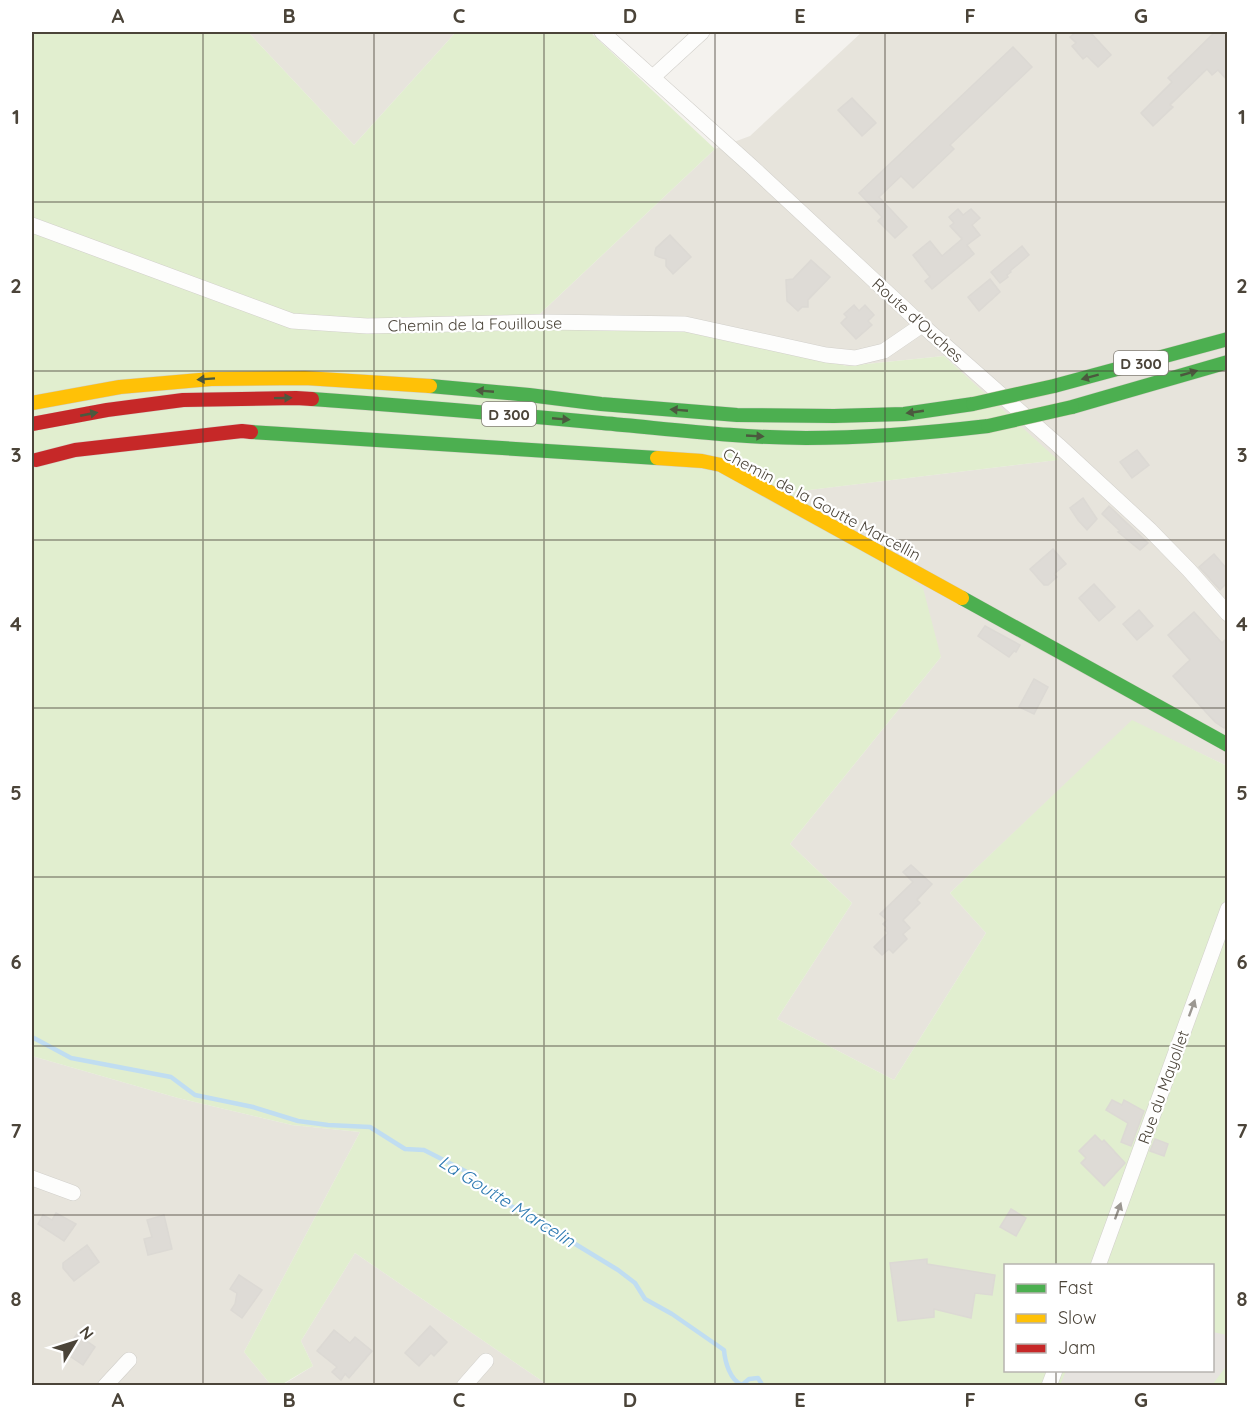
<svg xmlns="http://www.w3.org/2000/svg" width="1259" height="1417" viewBox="0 0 1259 1417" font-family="Quicksand,sans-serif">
	<rect width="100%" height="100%" fill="#f4f2ee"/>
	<g fill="#e7e4dc">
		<polygon points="248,32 456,32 354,145"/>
		<polygon points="862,32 1227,32 1227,766 1132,721 950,893 986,933 894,1080 777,1019 852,903 790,844 941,657 792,492 1057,460 944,356 847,366 683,329 527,326 715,149 750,136"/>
		<polygon points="32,1056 178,1098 292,1125 360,1132 244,1352 271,1385 32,1385"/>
		<polygon points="355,1253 548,1385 281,1386 313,1366 301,1341"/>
	</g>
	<path fill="#e1eecf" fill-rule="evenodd" d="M32 32H248L354 145 456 32H590L715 149 528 325 683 329 847 366 944 356 1058 460 793 492 923 588 941 657 790 844 852 903 777 1019 894 1080 986 933 950 893 1132 720 1227 766V1385H548L355 1253 301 1341 313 1366 281 1385H271L244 1352 360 1132 292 1125 178 1098 32 1056ZM1006 1266H1212V1370H1006Z"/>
	<polygon fill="#e6e3df" points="1213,1332 1227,1335 1228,1364 1212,1385 1060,1385 1066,1371 1212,1370"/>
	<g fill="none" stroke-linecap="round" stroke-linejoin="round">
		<path stroke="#c0ddf1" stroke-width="4.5" d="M32 1037 71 1058 171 1077 195 1095 253 1107 298 1121 328 1125 370 1127 405 1149 424 1150 465 1171 488 1193 544 1225 618 1270 635 1283 645 1299 672 1314 724 1350C725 1362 730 1380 742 1385L749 1379 758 1378 763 1386"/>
	</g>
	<g fill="#dedbd6" stroke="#dcd9d4" stroke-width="1.5">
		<polygon points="1076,32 1090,32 1111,55 1098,67 1087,56 1083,59 1072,46 1076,43 1070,37"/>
		<polygon points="1215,32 1227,32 1227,80 1218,70 1212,75 1207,69 1170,105 1173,107 1153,126 1141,113 1172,82 1168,78"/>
		<polygon points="1013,47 1032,67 950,145 954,149 913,188 901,176 879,197 907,227 895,238 878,221 882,217 859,193"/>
		<polygon points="852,98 876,123 862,136 838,110"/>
		<polygon points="958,209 963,215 971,209 980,218 972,225 980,235 967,245 974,254 932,289 925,281 930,277 913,255 930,241 942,256 962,239 950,226 954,223 949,217"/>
		<polygon points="670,235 691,257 673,274 666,266 666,259 659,257 655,255 655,252 656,248"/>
		<polygon points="1022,246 1029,255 1010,271 1011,272 1007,275 1008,277 1000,283 991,272"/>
		<polygon points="811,260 830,277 808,300 808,307 802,307 798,311 787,301 786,280 793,279"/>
		<polygon points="990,279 1000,292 979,311 968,297"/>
		<polygon points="854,305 859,311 865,305 874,315 868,321 872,325 856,339 841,323 847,317 844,314"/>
		<polygon points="1137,450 1149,465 1132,478 1120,462"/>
		<polygon points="1083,498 1097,519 1087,530 1078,520 1070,508"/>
		<polygon points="1109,506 1148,543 1140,550 1118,532 1120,531 1102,514"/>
		<polygon points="1053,549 1066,564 1054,574 1057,577 1048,585 1044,585 1030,569"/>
		<polygon points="1214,554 1227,569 1227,583 1220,590 1199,567"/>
		<polygon points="1094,584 1115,607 1099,621 1079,598"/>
		<polygon points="1139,610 1153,626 1137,640 1123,624"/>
		<polygon points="1194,612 1222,643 1227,638 1227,725 1224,728 1215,722 1173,676 1190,660 1168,635"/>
		<polygon points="985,626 1020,645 1016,652 1014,651 1009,657 978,636"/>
		<polygon points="1034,679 1048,687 1034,714 1019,707"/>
		<polygon points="911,865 932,884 917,900 920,903 903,920 910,928 903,934 907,939 893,953 889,949 882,955 874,947 888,933 885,930 887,928 883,924 887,920 880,914 913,882 903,872"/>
		<polygon points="1112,1100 1122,1105 1124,1100 1144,1111 1131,1146 1121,1142 1128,1123 1106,1110"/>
		<polygon points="1095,1135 1102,1142 1104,1140 1125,1163 1104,1186 1081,1163 1086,1158 1079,1151"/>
		<polygon points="1155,1139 1168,1144 1164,1156 1150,1151"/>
		<polygon points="1011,1209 1026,1218 1016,1236 1000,1227"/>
		<polygon points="56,1213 76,1224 64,1241 38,1224 43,1215 52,1220"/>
		<polygon points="164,1215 172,1249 148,1255 144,1239 152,1237 147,1220"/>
		<polygon points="87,1245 99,1262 74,1281 63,1268 63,1263"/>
		<polygon points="927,1259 927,1264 995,1275 992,1295 975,1293 971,1318 934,1309 934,1317 898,1321 890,1263"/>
		<polygon points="239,1275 262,1290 242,1318 231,1310 235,1304 237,1293 230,1289"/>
		<polygon points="430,1326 447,1342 434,1356 431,1353 419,1366 405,1353"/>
		<polygon points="334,1330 350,1343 355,1337 372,1351 349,1378 345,1374 341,1380 332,1372 337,1367 317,1351"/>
		<polygon points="77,1334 95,1347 83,1365 64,1352"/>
	</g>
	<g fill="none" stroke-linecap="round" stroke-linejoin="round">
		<defs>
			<g id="street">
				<polyline points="602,32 751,166 922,325 1058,445 1150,530 1189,570 1228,614"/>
				<polyline points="653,77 702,32"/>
				<polyline points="32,225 292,321 367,326 541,322 685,324 826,355 855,358 884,351 922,325"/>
				<polyline points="32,1178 73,1193"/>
				<polyline points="1098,1266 1228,909"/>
				<polyline points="105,1386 129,1360"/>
				<polyline points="464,1386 486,1361"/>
				<polyline points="1049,1386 1055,1370"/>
			</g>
			<g id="fast">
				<polyline points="430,386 529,395 601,404 737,415 834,416 904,414 973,404"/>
				<polyline points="1054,386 1228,339"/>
				<path d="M312 399C409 406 505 414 602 423 670 429 738 438 806 438 867 438 928 433 988 426"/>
				<polyline points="1072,407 1228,362"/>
				<polyline points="251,432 657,458"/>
				<polyline points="962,598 1228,745"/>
			</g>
			<g id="slow">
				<polyline points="32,403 120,387 211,379 305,378 430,386"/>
				<polyline points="657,458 702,461 721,465 962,598"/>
			</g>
			<g id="jam">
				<polyline points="32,424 107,410 183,400 296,398 312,399"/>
				<polyline points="36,460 75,450 242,431 251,432"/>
			</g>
		</defs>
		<use href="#street" stroke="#d2d0cb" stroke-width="16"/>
		<use href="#fast" stroke="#d3cfc5" stroke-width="15"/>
		<use href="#slow" stroke="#d3cfc5" stroke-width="15"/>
		<use href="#jam" stroke="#d3cfc5" stroke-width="15"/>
		<use href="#street" stroke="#fdfdfc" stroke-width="15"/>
		<use href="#fast" stroke="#4caf50" stroke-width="14"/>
		<use href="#slow" stroke="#ffc107" stroke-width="14"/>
		<use href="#jam" stroke="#c62828" stroke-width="14"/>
		<defs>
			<g id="fast-bridge">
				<polyline points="973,404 1054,386"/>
				<polyline points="988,426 1072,407"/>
			</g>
		</defs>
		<use href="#fast-bridge" stroke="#d6cebb" stroke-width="15" stroke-linecap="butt"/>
		<use href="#fast-bridge" stroke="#4caf50" stroke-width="14"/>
	</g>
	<defs><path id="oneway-solid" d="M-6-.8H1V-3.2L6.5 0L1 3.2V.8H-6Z" transform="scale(1.5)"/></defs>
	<g fill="#4b593e">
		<use href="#oneway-solid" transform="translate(1189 373) rotate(-16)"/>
		<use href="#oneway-solid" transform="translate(1090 377) rotate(165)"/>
		<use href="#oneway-solid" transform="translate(206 379) rotate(176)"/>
		<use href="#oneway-solid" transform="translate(485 391) rotate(-175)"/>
		<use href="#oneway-solid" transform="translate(283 398) rotate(-1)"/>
		<use href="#oneway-solid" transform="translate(679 410) rotate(-175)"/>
		<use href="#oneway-solid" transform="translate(915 412) rotate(172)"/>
		<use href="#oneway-solid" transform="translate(89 414) rotate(-11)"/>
		<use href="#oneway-solid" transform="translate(561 419) rotate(5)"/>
		<use href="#oneway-solid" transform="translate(755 436) rotate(3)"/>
	</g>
	<g fill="#9b9791">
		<use href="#oneway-solid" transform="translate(1192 1008) rotate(-70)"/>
		<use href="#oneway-solid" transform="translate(1118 1211) rotate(-70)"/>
	</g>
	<path fill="none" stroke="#4b4439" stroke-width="1.5" stroke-opacity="0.55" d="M203 32V1386M374 32V1386M544 32V1386M715 32V1386M885 32V1386M1056 32V1266M32 202H1228M32 371H1228M32 540H1228M32 708H1228M32 877H1228M32 1046H1228M32 1215H1228M1056 1370V1386"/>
	<g text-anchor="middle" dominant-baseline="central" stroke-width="4.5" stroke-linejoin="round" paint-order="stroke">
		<g fill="#fff" stroke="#817c74" stroke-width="1.5">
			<rect x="1114" y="351" width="54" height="24" rx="4.5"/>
			<rect x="482" y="402" width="54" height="24" rx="4.5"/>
		</g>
		<g font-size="15" font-weight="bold" fill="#4b4439">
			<text x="1141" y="363">D 300</text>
			<text x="509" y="414">D 300</text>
		</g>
		<g font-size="16" fill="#4b4439" stroke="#fff">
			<text transform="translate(918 320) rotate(42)">Route d'Ouches</text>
			<text transform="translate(475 324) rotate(-1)">Chemin de la Fouillouse</text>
			<text transform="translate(822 504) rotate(28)">Chemin de la Goutte Marcellin</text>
			<text transform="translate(1163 1087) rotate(-70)">Rue du Mayollet</text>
		</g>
		<g font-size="18" font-style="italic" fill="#2e7ab2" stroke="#fff">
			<text transform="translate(507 1201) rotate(32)">La Goutte Marcelin</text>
		</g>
	</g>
	<rect width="1259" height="1417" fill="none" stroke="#ffffff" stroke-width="66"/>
	<rect x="1004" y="1264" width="210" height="108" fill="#ffffff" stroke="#b7b4b0" stroke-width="1.5"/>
	<rect x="1016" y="1284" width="30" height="9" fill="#4caf50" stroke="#b7b4b0" stroke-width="1.5"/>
	<text x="1058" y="1294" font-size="18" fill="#4b4439">Fast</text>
	<rect x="1016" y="1314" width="30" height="9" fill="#ffc107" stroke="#b7b4b0" stroke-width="1.5"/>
	<text x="1058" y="1324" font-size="18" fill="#4b4439">Slow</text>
	<rect x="1016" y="1344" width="30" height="9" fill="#c62828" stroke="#b7b4b0" stroke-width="1.5"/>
	<text x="1058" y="1354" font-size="18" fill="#4b4439">Jam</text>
	<g transform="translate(75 1342) rotate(52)" stroke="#ffffff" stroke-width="4.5" paint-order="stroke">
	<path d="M0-4.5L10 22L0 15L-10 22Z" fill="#4b4439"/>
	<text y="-9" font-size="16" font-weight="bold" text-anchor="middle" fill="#4b4439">N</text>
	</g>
	<rect x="33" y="33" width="1193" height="1351" fill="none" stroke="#4b4439" stroke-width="2"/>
	<g font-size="20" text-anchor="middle" font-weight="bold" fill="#4b4439">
		<text x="118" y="23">A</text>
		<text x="289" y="23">B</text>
		<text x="459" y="23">C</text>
		<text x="630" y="23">D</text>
		<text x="800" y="23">E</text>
		<text x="970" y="23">F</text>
		<text x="1141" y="23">G</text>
		<text x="16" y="124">1</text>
		<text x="1242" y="124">1</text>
		<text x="16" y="293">2</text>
		<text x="1242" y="293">2</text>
		<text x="16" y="462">3</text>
		<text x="1242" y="462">3</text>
		<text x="16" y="631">4</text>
		<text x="1242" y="631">4</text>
		<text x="16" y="800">5</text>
		<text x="1242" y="800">5</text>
		<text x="16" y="969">6</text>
		<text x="1242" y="969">6</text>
		<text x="16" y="1138">7</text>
		<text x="1242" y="1138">7</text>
		<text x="16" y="1306">8</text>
		<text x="1242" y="1306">8</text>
		<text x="118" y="1407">A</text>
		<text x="289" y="1407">B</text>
		<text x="459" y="1407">C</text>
		<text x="630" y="1407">D</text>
		<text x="800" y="1407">E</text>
		<text x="970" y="1407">F</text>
		<text x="1141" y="1407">G</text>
	</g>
</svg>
